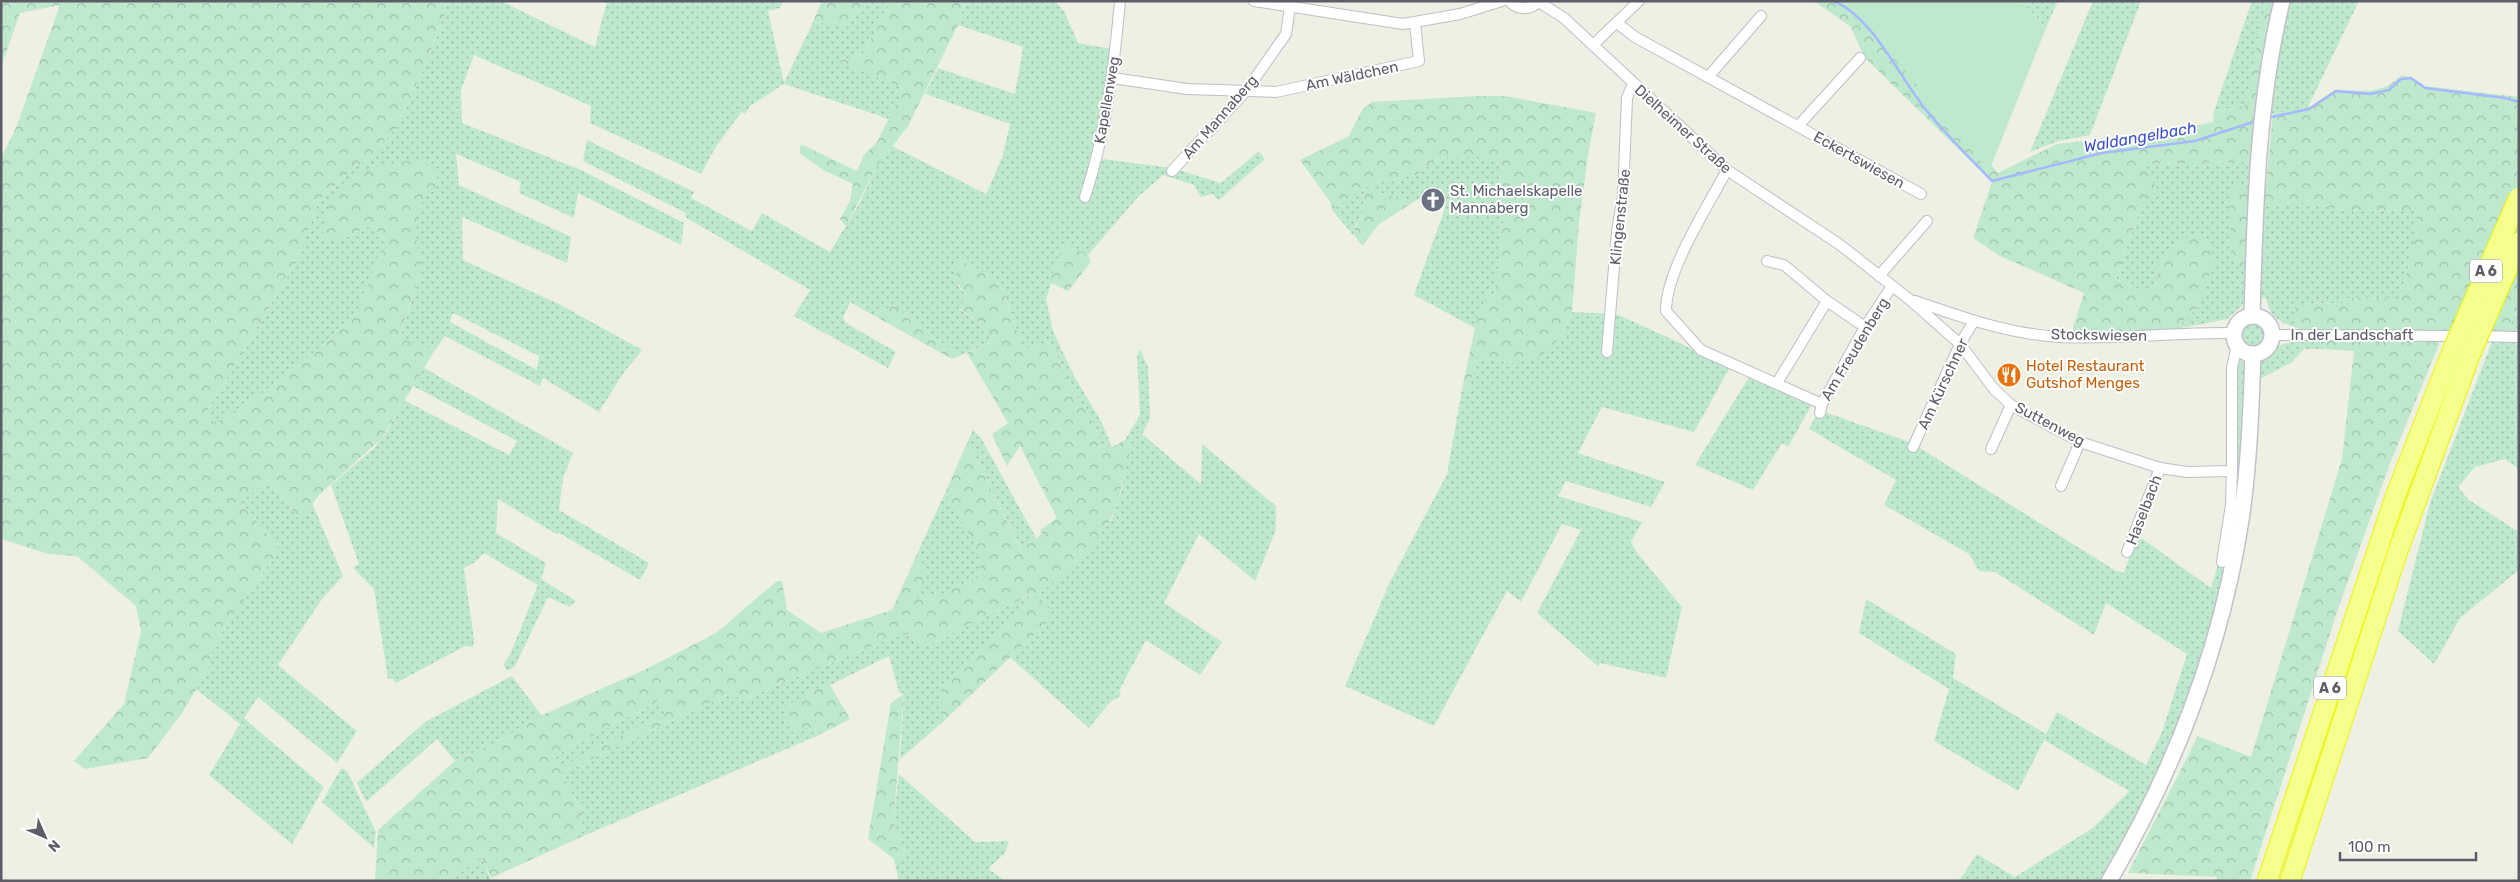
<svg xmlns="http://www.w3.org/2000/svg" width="2520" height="882" viewBox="0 0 2520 882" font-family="Rubik,sans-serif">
	<defs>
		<pattern id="grass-dots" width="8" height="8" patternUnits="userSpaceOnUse" patternTransform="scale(1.25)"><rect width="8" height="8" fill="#bfe9cd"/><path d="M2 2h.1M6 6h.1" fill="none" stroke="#9ec0aa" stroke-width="1.8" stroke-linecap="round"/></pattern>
		<pattern id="forest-crowns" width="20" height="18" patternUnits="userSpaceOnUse" patternTransform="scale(1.25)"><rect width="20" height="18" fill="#bfe9cd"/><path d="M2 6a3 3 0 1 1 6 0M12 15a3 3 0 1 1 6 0" fill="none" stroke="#9ec0aa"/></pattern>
	</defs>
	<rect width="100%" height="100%" fill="#eef0e4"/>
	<g fill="url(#grass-dots)" fill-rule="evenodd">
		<path d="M444 1H501L595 47 607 1H783L780 8 768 11 784 83 813 22 849 25 864 1H891L862 55 839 61 901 87 902 92 889 119 784 84 750 106 745 114 742 111 715 148 701 174 590 123 591 106 474 55 461 90 462 123 581 170 684 223 681 245 578 193 574 218 519 193 521 182 456 154 459 185 571 237 567 263 462 217 463 260 561 305 642 350 622 375 599 412 543 378 540 386 445 336 435 350 399 339 422 267 414 231 425 191 438 173 343 239 371 225 385 240 359 308 327 341 293 370 253 400 211 426 207 411 297 261 318 201 357 165 366 162 397 127 425 66 445 13ZM453 313 539 356 537 370 450 322Z"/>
		<polygon points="965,1 1055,1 1064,11 1078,43 1112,49 1095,158 1172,168 1221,183 1259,151 1265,159 1219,200 1212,194 1201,197 1194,185 1163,175 1138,197 1088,255 1064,244 1046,299 1053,331 1074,376 1101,421 1112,447 1100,448 1096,428 1064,376 1055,350 1049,342 1023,349 1003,289 994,278 958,259 958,286 967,296 959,309 980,323 994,341 959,356 894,306 873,315 850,302 843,318 846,323 896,352 888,368 794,316 810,290 685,217 686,213 583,161 587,140 694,192 691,198 752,231 762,213 830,252 859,204 877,166 892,146 986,194 1002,158 1010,124 925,94 938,68 1015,94 1023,47 958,25"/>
		<polygon points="2021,1 2058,1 2046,28"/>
		<polygon points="2093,1 2141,1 2090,135 2058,141 2030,152"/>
		<polygon points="2252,1 2266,1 2246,106 2214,111"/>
		<polygon points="2288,1 2359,1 2307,109 2273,114 2271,112 2273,83"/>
		<path d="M1482 157 1503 166 1497 191 1503 221 1501 256 1493 298 1486 296 1475 328 1414 295 1444 211C1445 202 1444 193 1436 188L1414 202 1364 188 1363 212 1355 227 1354 236 1332 210 1364 188 1377 183 1416 175 1439 158Z"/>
		<polygon points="2251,162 2247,276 2244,304 2227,319 2176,329 2201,304 2157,264 2158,283 2144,292 2116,279 2144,199 2145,164"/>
		<path d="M2300 202 2344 210 2417 211V232L2400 299 2345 298 2342 303 2295 304V327C2278 322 2269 316 2266 298L2261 297 2264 206Z"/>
		<polygon points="2519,305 2519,469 2505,459 2475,467 2458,487 2469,500 2519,532 2519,570 2461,617 2434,664 2398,631 2430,503 2495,334 2506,334"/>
		<polygon points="1572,312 1616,314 1678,342 1729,369 1694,432 1602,407 1578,453 1665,482 1651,507 1566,481 1558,496 1642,522 1631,542 1638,554 1682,607 1666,678 1600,663 1598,666 1537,613 1581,530 1562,524 1521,602 1507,591 1434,726 1345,686 1390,582 1447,474 1462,389 1469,392 1476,357 1513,363 1562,336"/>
		<circle cx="2253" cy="335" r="13"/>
		<path d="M2303 331 2329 333 2324 349H2304L2292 362 2258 380C2258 350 2279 342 2305 341Z"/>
		<polygon points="1140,349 1148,367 1150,419 1142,434 1201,484 1202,444 1276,506 1276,530 1255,581 1199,534 1164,603 1222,642 1200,675 1146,640 1119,691 1121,696 1110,702 1089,728 1010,657 1048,621 1000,632 940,687 945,720 900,759 904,694 899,692 889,656 830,685 814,690 795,703 807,728 819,735 581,837 582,813 561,773 731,693 744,701 774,686 895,637 912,633 925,647 979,619 1035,594 1076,562 1112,519 1122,488 1126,461 1133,445 1125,440 1140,415 1137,356"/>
		<polygon points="2238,355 2244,365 2244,374 2242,483 2215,621 2172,751 2104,881 1959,881 1977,854 2015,877 2094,827 2129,791 2044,740 2018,791 1934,741 1949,689 1859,633 1866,599 1956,654 1953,678 2046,734 2057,712 2146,765 2162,732 2187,654 2106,603 2094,635 1995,572 1979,571 1969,554 1884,505 1896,480 1809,429 1819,410 1912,443 2116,571 2124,573 2137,535 2211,588 2234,513 2238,487 2235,467"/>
		<polygon points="424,368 573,453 563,478 559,510 649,563 640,580 559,533 558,535 498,499 496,533 546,563 541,579 576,601 569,607 548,597 515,666 508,671 503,665 510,655 538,585 484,553 475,562 464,568 474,640 473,647 465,646 396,683 393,679 388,679 374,589 353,568 359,564 331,485 374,448 386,433 404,400 509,455 517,441 413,386"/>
		<polygon points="1749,377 1811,406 1788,447 1782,443 1753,490 1695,465"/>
		<polygon points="973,430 981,438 1036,538 1022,551 968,441"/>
		<polygon points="269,479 300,520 312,503 343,576 322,599 278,665 357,731 337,763 258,697 244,718 324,787 292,844 209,775 240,724 196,689 206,673 216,641 279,549 241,502"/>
		<polygon points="945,493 979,549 981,576 941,595 915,598 927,571 917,554"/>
		<polygon points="512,676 542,716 501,740 455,761 437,739 366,802 357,783 425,722"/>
		<polygon points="660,700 666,713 558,768 553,757"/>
		<polygon points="343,768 347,771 376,832 374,848 322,802 340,770"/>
		<polygon points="899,774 975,842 1009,841 1005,853 988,869 1006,881 899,881 894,859 902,859 905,851 895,830 894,815"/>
		<polygon points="482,858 491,881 452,881 451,877"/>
	</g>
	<g fill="url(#forest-crowns)" fill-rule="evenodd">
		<path d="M1 1H444L445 13 425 66 397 127 366 162 357 165 318 201 297 261 207 411 211 425 253 400 293 370 327 341 359 308 385 240 371 225 343 239H322C323 210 336 187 362 172 372 166 409 161 422 159L438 173 435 192H425L415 231 422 267 399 338 435 350 381 439 320 494 300 520 269 479 241 502 279 549 216 641 206 673 182 713 148 758 85 769 74 761 124 704 141 631 136 606 77 556 48 554 1 539V158L16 128 60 5 20 13 1 67Z"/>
		<polygon points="822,1 864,1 849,25 813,22"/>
		<polygon points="891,1 965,1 958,25 908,126 877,166 846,226 840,219 850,201 853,184 825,171 799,153 801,144 857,171 864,155 877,142 902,92 901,87 838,61 862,55"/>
		<polygon points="1814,1 1842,1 1851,6 1998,173 2057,144 2167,132 2213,122 2214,111 2245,106 2266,1 2276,1 2255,116 2251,162 2145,164 2157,191 2144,199 2116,279 2144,292 2158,283 2157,264 2171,245 2193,235 2209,239 2214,259 2201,304 2176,329 2071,334 2084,293 1998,255 1973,238 1992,182 1864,57 1851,27"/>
		<polygon points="2402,75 2413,78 2425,86 2519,97 2519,305 2506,334 2444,332 2389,466 2339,606 2250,881 2216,881 2217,877 2128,873 2198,736 2251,757 2342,459 2354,351 2324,349 2329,333 2303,331 2295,327 2295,304 2342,303 2345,298 2400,299 2417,232 2417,211 2344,210 2300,202 2264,206 2273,114 2307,109 2335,90 2371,91 2388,86"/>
		<polygon points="1478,96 1505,96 1596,113 1588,155 1579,223 1572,312 1562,336 1538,358 1513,363 1476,357 1469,392 1462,389 1475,328 1486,296 1493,298 1501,256 1503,221 1497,191 1503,166 1482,157 1439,158 1416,175 1377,183 1365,188 1414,202 1379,224 1362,246 1353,233 1363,212 1364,189 1332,210 1331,203 1300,160 1349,136 1362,110 1372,102"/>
		<polygon points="2237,184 2249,194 2247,276 2232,259 2229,195"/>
		<polygon points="1064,243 1088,255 1091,262 1068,291 1049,282"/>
		<path d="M958 259 994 278 1003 289 1023 349 1049 342 1055 350 1064 376 1096 428 1100 448 1112 447 1125 440 1133 445C1124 465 1123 487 1116 507 1105 539 1064 574 1038 595L1050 610 1048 621 945 720 940 687 1037 595 1034 594 979 619 925 647 912 633 895 637 774 686 744 701 731 693 561 773 582 813 581 837 491 878 482 858 451 877 452 881H375L378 830 455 761 501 740 533 719 646 669 716 633 777 581H782L787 610 821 633 892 610 917 554 927 571 916 598 941 594 981 576 978 549 945 493 968 441 1021 550 1042 534 1040 530 1057 518 1020 446 1007 466 992 434 1008 423 967 353 994 341 980 323 959 308 967 296 955 280ZM660 700 666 713 558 767 553 757Z"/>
		<polygon points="894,306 959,356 952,359 873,315"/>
		<path d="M830 685 850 719 819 735 807 728 793 733 782 705C802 702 811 688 830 685Z"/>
		<polygon points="904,694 894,815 895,830 905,850 902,859 894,859 868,839 891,703"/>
	</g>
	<polygon fill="#bfe9cd" points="1838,1 2021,1 2046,28 1992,164 1987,169 1872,31 1844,3"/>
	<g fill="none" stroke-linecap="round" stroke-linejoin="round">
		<g stroke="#a5b9ff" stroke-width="2.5">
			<path d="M1834 1C1874 18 1900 79 1927 111 1947 136 1970 158 1992 181L2102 153 2195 141 2256 121"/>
			<polyline points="2267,118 2309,109 2336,91 2370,94 2389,90 2401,79 2411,78 2425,88 2505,98 2519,102"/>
		</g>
		<defs>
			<g id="street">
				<polyline points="1254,1 1403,24 1460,14 1502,1"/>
				<path d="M1509 1C1518 11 1531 10 1540 1"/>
				<polyline points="1539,2 1564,18 1727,170 1839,244 1909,299 1960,344 1994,389 2011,405 2080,442 2160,468 2187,472 2232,471 2232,367 2237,346"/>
				<polyline points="1617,23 1635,37 1921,194"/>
				<polyline points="1593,45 1639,1"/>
				<polyline points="1709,76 1761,16"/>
				<polyline points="1113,78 1187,89 1276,92 1419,61 1415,23"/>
				<polyline points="1798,126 1860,58"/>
				<path d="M1727 170C1707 208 1666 270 1666 311L1701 350 1822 404"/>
				<polyline points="1172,171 1246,91 1286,34 1290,7"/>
				<path d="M1085 197C1106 133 1114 68 1120 1"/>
				<polyline points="1767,261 1784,265 1827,301 1865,327"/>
				<polyline points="1879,276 1927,221"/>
				<path d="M1915 301C1961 317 2009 334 2059 337 2117 340 2175 332 2234 333"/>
				<polyline points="2272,335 2461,336"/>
				<polyline points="2476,336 2517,337"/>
				<polyline points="1607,352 1617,231 1623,195 1627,98 1633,84"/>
				<polyline points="1777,383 1827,301"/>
				<polyline points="1820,413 1822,404 1865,327 1892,286"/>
				<polyline points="1913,447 1960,344 1974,321"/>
				<polyline points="1991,449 2011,405"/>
				<polyline points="2061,486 2080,442"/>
				<polyline points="2127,552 2160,468"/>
				<polyline points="2222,562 2231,505 2232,471"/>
			</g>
			<g id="secondary">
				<circle cx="2253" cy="335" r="19"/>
				<path d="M2252 316C2255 210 2257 105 2282 1"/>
				<path d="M2109 881C2175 769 2221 649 2241 520 2249 466 2251 410 2253 354"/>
			</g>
			<g id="highway">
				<polyline points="2267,881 2395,497 2454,346"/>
				<polyline points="2290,881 2399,548 2471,353"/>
			</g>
		</defs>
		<use href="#street" stroke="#bebfc6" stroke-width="12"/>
		<use href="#secondary" stroke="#c1c1ca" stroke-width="18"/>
		<use href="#highway" stroke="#eef400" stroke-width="21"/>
		<use href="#street" stroke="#fff" stroke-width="10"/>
		<use href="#secondary" stroke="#fff" stroke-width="15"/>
		<use href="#highway" stroke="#f5ff8c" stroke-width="19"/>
		<defs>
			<g id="highway-bridge">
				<polyline points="2454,346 2519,197"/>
				<polyline points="2471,353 2519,242"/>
			</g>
		</defs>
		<use href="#highway-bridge" stroke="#eef400" stroke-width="21" stroke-linecap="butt"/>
		<use href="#highway-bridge" stroke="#f5ff8c" stroke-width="19"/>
	</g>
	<defs>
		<symbol id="church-disc" viewBox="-11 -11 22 22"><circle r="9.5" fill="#6b7280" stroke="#fff"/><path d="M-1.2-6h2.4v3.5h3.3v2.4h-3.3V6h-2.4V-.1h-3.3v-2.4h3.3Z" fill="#fff"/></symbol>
		<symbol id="restaurant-disc" viewBox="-11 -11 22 22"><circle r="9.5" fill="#e8710a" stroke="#fff"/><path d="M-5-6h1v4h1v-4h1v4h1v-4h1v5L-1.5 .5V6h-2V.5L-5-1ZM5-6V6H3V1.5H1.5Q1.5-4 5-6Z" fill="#fff"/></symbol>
	</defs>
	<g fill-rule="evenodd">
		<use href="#church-disc" x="1419" y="186" width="28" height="28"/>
		<use href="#restaurant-disc" x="1995" y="361" width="28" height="28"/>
	</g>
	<g text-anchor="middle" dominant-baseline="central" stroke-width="4" stroke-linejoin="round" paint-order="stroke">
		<g fill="#fff" stroke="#8d8e94" stroke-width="1">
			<rect x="2470" y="259.5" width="32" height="23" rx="4"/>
			<rect x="2314" y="676.5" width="32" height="23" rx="4"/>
		</g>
		<g font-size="14" font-weight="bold" fill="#5c5d66">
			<text x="2486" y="271">A 6</text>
			<text x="2330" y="688">A 6</text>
		</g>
		<g font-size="15" fill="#5c5d66" stroke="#fff">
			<text transform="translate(1352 76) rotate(-12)">Am Wäldchen</text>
			<text transform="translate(1107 100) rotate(-80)">Kapellenweg</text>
			<text transform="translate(1220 117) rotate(-49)">Am Mannaberg</text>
			<text transform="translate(1683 129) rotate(42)">Dielheimer Straße</text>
			<text transform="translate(1859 160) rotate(29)">Eckertswiesen</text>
			<text transform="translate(1620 217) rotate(-84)">Klingenstraße</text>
			<text transform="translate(2099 335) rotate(1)">Stockswiesen</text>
			<text x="2352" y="335">In der Landschaft</text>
			<text transform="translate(1855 349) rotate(-59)">Am Freudenberg</text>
			<text transform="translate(1943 384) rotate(-65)">Am Kürschner</text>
			<text transform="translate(2050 424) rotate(28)">Suttenweg</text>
			<text transform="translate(2144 510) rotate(-69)">Haselbach</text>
		</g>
		<g font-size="15" fill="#5b616d" stroke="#fff" text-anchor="start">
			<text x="1450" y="191">St. Michaelskapelle<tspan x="1450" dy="17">Mannaberg</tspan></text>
		</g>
		<g font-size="15" fill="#c56008" stroke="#fff" text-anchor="start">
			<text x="2026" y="366">Hotel Restaurant<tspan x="2026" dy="17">Gutshof Menges</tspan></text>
		</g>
		<g font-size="16" font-style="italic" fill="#3d52cd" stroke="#fff">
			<text transform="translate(2140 137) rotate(-10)">Waldangelbach</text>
		</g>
	</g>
	<rect width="2520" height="882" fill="none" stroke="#5c5d66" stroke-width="5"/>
	<g transform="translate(45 837) rotate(135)" stroke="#ffffff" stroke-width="4" paint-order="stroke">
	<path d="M0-4L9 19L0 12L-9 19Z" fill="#5c5d66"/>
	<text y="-8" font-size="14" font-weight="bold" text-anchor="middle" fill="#5c5d66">N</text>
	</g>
	<path d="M2340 852v8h136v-8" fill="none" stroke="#5c5d66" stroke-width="2.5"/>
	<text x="2348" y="852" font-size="15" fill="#5c5d66" stroke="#ffffff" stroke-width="4" paint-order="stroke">100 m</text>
</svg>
